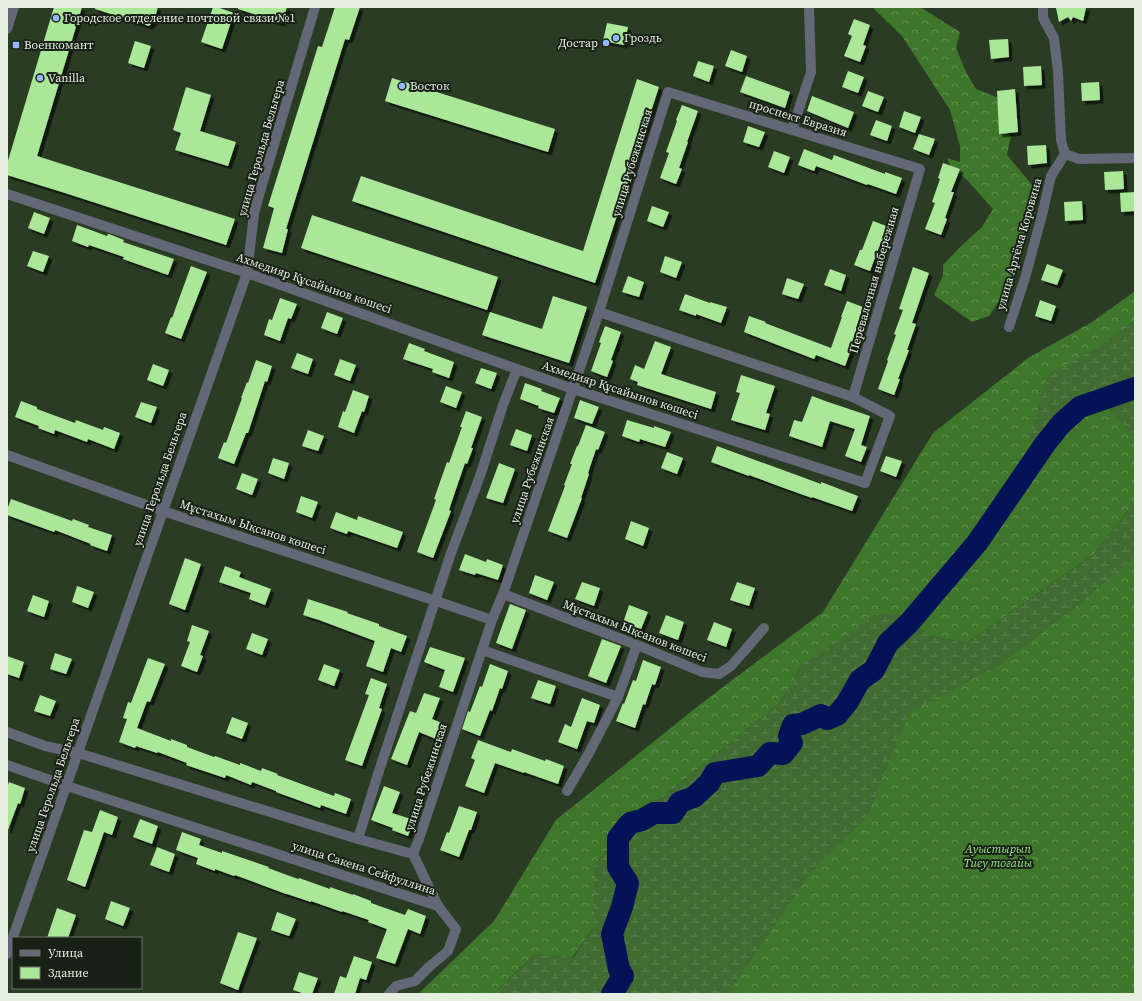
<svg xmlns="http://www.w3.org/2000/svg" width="1142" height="1001" viewBox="0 0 1142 1001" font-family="'Source Serif 4',serif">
	<defs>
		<pattern id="forest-crowns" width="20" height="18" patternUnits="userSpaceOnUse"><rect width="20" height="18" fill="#3e762b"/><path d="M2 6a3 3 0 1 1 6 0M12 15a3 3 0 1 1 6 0" fill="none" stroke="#639054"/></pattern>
		<pattern id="wetland-marsh" width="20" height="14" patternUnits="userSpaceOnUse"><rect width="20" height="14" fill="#406c32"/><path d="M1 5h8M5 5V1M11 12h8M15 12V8" fill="none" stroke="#5b814f"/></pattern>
		<filter id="shadow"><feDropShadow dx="3.5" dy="3.5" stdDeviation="0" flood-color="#0009"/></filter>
	</defs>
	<rect width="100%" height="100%" fill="#2a3c24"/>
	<g fill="url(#forest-crowns)">
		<polygon points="872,7 920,7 960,32 956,48 966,72 976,89 1001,99 999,120 1011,136 1007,155 1037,191 1028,232 1009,286 989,316 972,322 934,295 943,275 943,265 960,247 982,227 993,209 967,180 951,167 947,158 960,162 960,146 950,110 902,36"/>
		<polygon points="1135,291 1135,320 1104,344 1045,444 1061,424 1080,407 1102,400 1135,437 1135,499 1123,517 1094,554 967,643 930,636 901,615 803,664 779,704 630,823 594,866 594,927 572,958 535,954 494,994 418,994 494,921 556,820 698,706 823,612 933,433 1028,358 1092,322"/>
		<polygon points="1135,556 1135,994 727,994 812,869 867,816 909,712 998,665 1071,610"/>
	</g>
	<g fill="url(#wetland-marsh)">
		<polygon points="1135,320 1135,437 1102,400 1079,407 1061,424 1045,444 1029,442 1047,375 1104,344"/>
		<polygon points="1135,499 1135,556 1071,610 998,665 910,712 867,816 812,869 727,994 494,994 535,954 573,958 594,927 594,866 630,823 779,704 803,664 877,614 901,615 930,636 967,643 1094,554 1123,517"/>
	</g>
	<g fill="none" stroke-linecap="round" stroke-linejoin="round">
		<polyline stroke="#041357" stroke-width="22" points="612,994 623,976 619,969 612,934 622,907 628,883 618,867 618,838 630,823 642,820 654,813 673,813 680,802 694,797 709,783 715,773 758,766 770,753 783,754 792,743 789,736 793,725 802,724 821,715 827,719 837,715 847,703 860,680 874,670 888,643 909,623 977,543 1045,444 1061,424 1080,407 1135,388"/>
	</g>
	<g fill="#abe798" filter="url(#shadow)">
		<polygon points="54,7 82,7 37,156 235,219 226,245 65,193 7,175 7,164"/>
		<polygon points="95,7 158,7 154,21 149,26 95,9"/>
		<polygon points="213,7 217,7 234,13 222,49 201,42"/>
		<polygon points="238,7 287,7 282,23 238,9"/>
		<polygon points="335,7 360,7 349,40 345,39 286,229 288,229 282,253 263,248 274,208 268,206 318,46 322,47"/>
		<polygon points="1054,7 1087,7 1086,8 1083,21 1073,17 1071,21 1068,17 1059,22 1056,8"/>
		<polygon points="854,19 870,25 863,45 866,46 860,62 844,56 852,36 848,34"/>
		<polygon points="607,23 628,27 624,45 603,41"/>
		<polygon points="1008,39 1009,57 991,59 989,40"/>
		<polygon points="135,41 151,46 144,68 128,63"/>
		<polygon points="731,50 747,56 742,72 725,66"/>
		<polygon points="698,61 714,66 709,82 693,76"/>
		<polygon points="1041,66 1042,85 1024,86 1023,67"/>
		<polygon points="848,71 864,77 858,93 842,87"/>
		<polygon points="746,76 790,92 785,108 740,92"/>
		<polygon points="392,78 555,129 548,152 385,101"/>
		<polygon points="637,79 659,87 595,283 352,201 361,176 583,251"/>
		<polygon points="1099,82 1100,100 1082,101 1081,83"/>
		<polygon points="186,87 211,95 200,131 236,142 228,166 175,150 181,133 173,130"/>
		<polygon points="1015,89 1018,132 999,134 997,91"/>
		<polygon points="868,91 884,97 878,112 862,106"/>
		<polygon points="812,96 854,112 848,128 807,111"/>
		<polygon points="682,105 698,111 687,142 688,142 679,168 682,169 676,184 660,178 669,153 666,152 677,121 676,120"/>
		<polygon points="904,111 921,117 915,133 899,127"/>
		<polygon points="876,120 892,126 887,141 870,135"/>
		<polygon points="748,126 765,132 759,147 743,142"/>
		<polygon points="919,134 935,139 929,155 913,149"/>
		<polygon points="1046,145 1047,163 1028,165 1027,146"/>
		<polygon points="804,149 832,160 834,155 885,174 885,172 902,178 896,194 868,184 867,185 816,166 814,171 798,165"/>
		<polygon points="774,151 790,157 784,173 768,167"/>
		<polygon points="943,163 960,169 951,192 954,192 945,218 947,219 941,235 925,229 935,203 932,202 940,179 938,178"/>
		<polygon points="1123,171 1124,189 1105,190 1104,172"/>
		<polygon points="1135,192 1135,211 1121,212 1120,193"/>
		<polygon points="1082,201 1083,220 1065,221 1064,202"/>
		<polygon points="652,206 669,212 663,227 647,221"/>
		<polygon points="34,212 50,218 44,234 28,228"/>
		<polygon points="312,215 498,277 487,310 301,248"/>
		<polygon points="873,221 889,227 883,243 881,242 870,271 854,265 860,250 862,250"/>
		<polygon points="77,225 107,236 108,234 109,234 124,240 123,242 174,259 168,275 123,259 124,257 89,245 88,247 72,241"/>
		<polygon points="33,251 49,256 43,272 27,266"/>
		<polygon points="665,256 682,262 676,278 660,272"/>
		<polygon points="1047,264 1063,270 1057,285 1041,280"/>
		<polygon points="191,266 207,272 181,339 165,333 171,317 172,318"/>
		<polygon points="913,267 929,273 912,323 916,324 907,350 909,350 898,379 900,379 894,395 878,389 888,361 887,360 896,335 894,334 903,310 899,309"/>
		<polygon points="830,269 846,275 841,291 824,285"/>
		<polygon points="628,276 644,282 639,297 622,292"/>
		<polygon points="787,278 804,284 798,299 782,294"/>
		<polygon points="685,294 710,303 710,302 727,307 721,323 696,314 696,316 679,310"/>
		<polygon points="553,296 587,307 569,363 482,335 490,312 542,329"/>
		<polygon points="280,298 297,304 291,319 288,318 280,341 264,335 269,319 272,320"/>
		<polygon points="1040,300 1056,306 1051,321 1035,316"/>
		<polygon points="847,301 863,307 856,328 857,328 849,350 851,350 845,366 816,355 814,359 744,332 749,316 766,322 765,323 831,348 842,317 841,317"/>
		<polygon points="327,312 343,318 337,334 321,328"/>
		<polygon points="605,326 621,332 611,360 613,361 607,377 591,371 601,343 599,342"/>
		<polygon points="655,341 671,347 661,374 716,392 711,409 637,385 638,382 630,379 635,365 644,369"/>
		<polygon points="409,343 425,349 424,351 454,362 449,378 432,372 433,369 403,359"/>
		<polygon points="297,353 313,359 308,374 291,368"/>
		<polygon points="340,359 356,365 350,381 334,375"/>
		<polygon points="256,360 272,366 267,382 265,381 248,433 246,433 234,464 218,458 224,442 226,443 242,398 241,398 247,382 248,383"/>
		<polygon points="153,364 169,370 163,386 147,380"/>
		<polygon points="481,368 497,373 491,389 475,383"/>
		<polygon points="741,375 775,386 766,413 770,414 765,430 731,420 740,393 736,392"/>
		<polygon points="525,383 542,389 541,391 560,398 554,413 538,408 539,406 520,399"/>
		<polygon points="446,386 462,392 456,408 440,402"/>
		<polygon points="353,390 369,396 364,412 362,411 354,433 338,427 343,411 345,412"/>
		<polygon points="812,396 828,402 870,416 861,445 867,447 861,462 845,456 855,429 830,421 822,447 789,436 794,420 802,422"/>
		<polygon points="580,400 599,407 592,424 574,418"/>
		<polygon points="21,401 37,407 37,409 75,423 76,420 103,430 104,427 120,433 114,449 88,439 87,442 55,430 54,434 38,428 39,426 15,417"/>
		<polygon points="141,402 157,407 151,423 135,417"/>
		<polygon points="466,411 482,417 471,448 473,448 467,464 465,463 456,489 449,510 451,511 433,558 417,552 436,500 434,499 447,462 449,463 462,427 460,427"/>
		<polygon points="627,420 654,428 654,426 671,432 665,447 640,439 639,442 622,436"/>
		<polygon points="586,425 605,432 598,450 596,449 588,473 589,474 581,498 582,498 567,538 548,531 565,486 564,485 572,464 570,464 577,446 578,446"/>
		<polygon points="516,429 532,435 527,451 510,445"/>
		<polygon points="308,430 324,436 318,451 302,446"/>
		<polygon points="717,446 821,484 821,482 858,496 852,511 812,497 812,498 784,488 749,475 749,476 711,462"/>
		<polygon points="667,452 683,458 677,474 661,468"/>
		<polygon points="886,456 902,461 896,477 880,471"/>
		<polygon points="273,458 289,463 284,479 268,473"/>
		<polygon points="499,463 515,469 503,503 486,498"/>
		<polygon points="242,473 258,479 252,495 236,489"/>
		<polygon points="301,496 318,502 312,518 296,512"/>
		<polygon points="11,499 72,521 73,519 89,525 88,527 112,535 107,551 90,545 91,544 55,530 54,532 7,515 7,510"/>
		<polygon points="336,512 357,520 358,516 403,532 397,548 348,531 347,534 330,528"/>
		<polygon points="631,521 649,528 643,546 625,539"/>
		<polygon points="465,554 486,562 487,559 503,565 498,580 476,573 475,575 459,570"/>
		<polygon points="185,558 201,564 185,610 169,604"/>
		<polygon points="225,566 241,572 239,577 271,589 265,605 249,599 251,593 219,582"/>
		<polygon points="535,575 554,582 547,600 529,593"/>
		<polygon points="582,582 600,588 594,606 575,599"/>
		<polygon points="737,582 755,588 749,606 730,600"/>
		<polygon points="77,586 94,592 88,608 72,602"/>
		<polygon points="33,595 49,601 44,617 27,611"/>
		<polygon points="308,599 348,612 347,613 379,624 379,626 407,636 401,652 391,648 383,672 366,666 375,641 319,620 303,615"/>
		<polygon points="510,604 526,610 512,649 496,643"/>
		<polygon points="629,605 648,612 641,629 623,623"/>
		<polygon points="666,615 684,622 678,640 659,633"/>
		<polygon points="714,622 732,629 726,647 707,640"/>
		<polygon points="192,625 209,631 200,655 203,656 197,672 181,666 190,642 187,641"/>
		<polygon points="252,633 268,639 262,655 246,649"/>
		<polygon points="602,639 621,646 606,683 588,676"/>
		<polygon points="430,647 465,658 453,692 439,687 445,670 424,662"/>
		<polygon points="55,653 72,659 66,674 50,669"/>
		<polygon points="7,656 24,662 19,678 7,674"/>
		<polygon points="148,658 165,664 150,702 147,701 137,728 171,741 171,739 187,745 187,747 214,757 215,756 240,765 240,763 261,771 262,768 278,774 277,775 334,796 335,793 351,799 346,814 321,805 320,808 276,792 276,791 252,782 251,785 226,775 225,778 186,765 187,763 158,752 157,753 136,746 135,748 119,742 127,719 123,718 128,702 131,703"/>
		<polygon points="643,660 661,667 655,685 652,684 645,705 643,704 635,728 616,721 623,703 624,704 633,680 636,681"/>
		<polygon points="324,664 340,670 334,686 318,680"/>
		<polygon points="490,664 508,671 502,689 500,688 492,711 490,710 480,736 462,729 468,711 470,712 480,686 482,687"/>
		<polygon points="371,678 387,684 379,708 382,709 362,766 345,760 369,695 365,694"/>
		<polygon points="538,680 556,686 550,704 531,698"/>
		<polygon points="424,693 440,698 432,719 442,723 436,739 419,732 407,765 391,759 410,711 416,713"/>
		<polygon points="40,695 56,701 50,716 34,711"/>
		<polygon points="582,698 600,705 594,723 587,721 577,749 558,742 565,724 571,727"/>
		<polygon points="232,717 248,723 242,739 226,733"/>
		<polygon points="478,740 511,752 512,749 545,761 546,759 564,766 558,784 524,772 524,773 495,763 484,793 465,786 475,760 471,758"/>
		<polygon points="9,782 25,788 20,804 18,803 8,830 7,830 7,788"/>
		<polygon points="384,786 400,792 392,813 414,820 408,836 392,830 393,828 371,820"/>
		<polygon points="459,806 477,812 471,830 469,830 459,857 440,850 447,832 449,833"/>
		<polygon points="100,810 118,817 112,835 104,832 85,887 67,880 84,830 92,832"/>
		<polygon points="140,819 158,826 152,844 133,837"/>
		<polygon points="182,832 201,839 199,845 222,853 222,851 269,867 268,868 298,879 299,878 330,889 330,887 353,895 353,894 371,901 371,903 405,915 408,909 426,916 420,934 408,929 395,964 376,958 387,929 368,922 369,920 342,911 342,912 311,901 311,902 287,894 286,894 235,875 234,876 215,869 215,871 196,864 198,858 176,850"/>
		<polygon points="157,847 175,854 169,872 150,865"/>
		<polygon points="111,901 130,908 123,926 105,919"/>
		<polygon points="57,908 76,915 68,938 47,938"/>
		<polygon points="277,912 296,919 289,936 271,930"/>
		<polygon points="238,932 257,938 238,990 220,983"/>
		<polygon points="354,956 372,962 366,980 360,978 355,994 334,994 340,976 346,978"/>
		<polygon points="299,972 318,978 312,994 305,994 293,990"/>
	</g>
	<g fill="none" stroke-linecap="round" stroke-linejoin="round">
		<g stroke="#626875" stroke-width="10">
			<polyline points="792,130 811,72 809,7"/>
			<polyline points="1065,154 1079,159 1135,158"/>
			<polyline points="7,194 247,273 573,389 865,483 890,416 853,397 599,312"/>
			<polyline points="1009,327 1025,278 1042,215 1051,176 1065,154 1061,140 1058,72 1054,38 1043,18 1043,7"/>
			<polyline points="7,455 163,511 436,601 492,620"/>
			<polyline points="503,594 637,645 702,672 719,674 731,666 764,628"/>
			<polyline points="482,650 618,697"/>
			<polyline points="7,732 45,746 78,753 358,839 413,854 438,906 67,786 7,765"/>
			<polyline points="567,791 589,753 618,697 637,645"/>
			<polyline points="358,839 377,777 451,553 480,476 503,405 517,369"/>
			<polyline points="413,854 419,839 492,620 503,594 599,312 668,92 920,169 853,397"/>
			<polyline points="7,954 247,273 254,214 259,195 315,7"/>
			<polyline points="389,994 396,986 415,981 430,966 448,951 456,929 438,906"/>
		</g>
		<polyline stroke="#626875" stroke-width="10" points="7,29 14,7"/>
	</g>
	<g fill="#96b6fd" stroke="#182116" stroke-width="1.5">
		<circle cx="56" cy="18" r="4"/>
		<circle cx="616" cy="38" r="4"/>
		<circle cx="606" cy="43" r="4"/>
		<rect x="12" y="41" width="8" height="8" rx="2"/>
		<circle cx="40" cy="78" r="4"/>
		<circle cx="402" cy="86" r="4"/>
	</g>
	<g text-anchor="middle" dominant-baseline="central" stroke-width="4" stroke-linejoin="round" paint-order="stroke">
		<g font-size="12" fill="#e4efe0" stroke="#182116" text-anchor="start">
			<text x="64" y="18">Городское отделение почтовой связи №1</text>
			<text x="624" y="38">Гроздь</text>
			<text x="598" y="43" text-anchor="end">Достар</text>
			<text x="24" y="45">Военкомант</text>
			<text x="48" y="78">Vanilla</text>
			<text x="410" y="86">Восток</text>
		</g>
		<g font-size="12" fill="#e4efe0" stroke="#182116">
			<text transform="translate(798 118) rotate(17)">проспект Евразия</text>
			<text transform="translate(261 148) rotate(-74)">улица Герольда Бельгера</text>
			<text transform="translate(632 163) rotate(-73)">улица Рубежинская</text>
			<text transform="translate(1019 244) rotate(-74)">улица Артёма Коровина</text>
			<text transform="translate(874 280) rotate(-74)">Перевалочная набережная</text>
			<text transform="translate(314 283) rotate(19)">Ахмедияр Құсайынов көшесі</text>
			<text transform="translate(620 390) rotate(18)">Ахмедияр Құсайынов көшесі</text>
			<text transform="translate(532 470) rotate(-71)">улица Рубежинская</text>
			<text transform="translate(160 479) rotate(-71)">улица Герольда Бельгера</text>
			<text transform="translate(253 527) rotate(18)">Мұстахым Ықсанов көшесі</text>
			<text transform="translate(635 631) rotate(21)">Мұстахым Ықсанов көшесі</text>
			<text transform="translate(426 777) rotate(-72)">улица Рубежинская</text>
			<text transform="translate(53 785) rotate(-71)">улица Герольда Бельгера</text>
			<text transform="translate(364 868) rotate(18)">улица Сакена Сейфуллина</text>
		</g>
		<g font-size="12" font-style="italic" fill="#9ce884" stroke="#182116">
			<text x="998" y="849">Ауыстырып<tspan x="998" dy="14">Тиеу тоғайы</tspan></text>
		</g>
	</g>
	<rect width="1142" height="1001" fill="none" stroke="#e4efe0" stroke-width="16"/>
	<rect x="12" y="937" width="130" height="52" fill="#182116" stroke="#6a7367"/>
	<rect x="20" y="950" width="20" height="6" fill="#626875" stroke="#6a7367"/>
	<text x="48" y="957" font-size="12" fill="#e4efe0">Улица</text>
	<rect x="20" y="967" width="20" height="12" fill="#abe798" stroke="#6a7367"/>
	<text x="48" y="977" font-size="12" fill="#e4efe0">Здание</text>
</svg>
